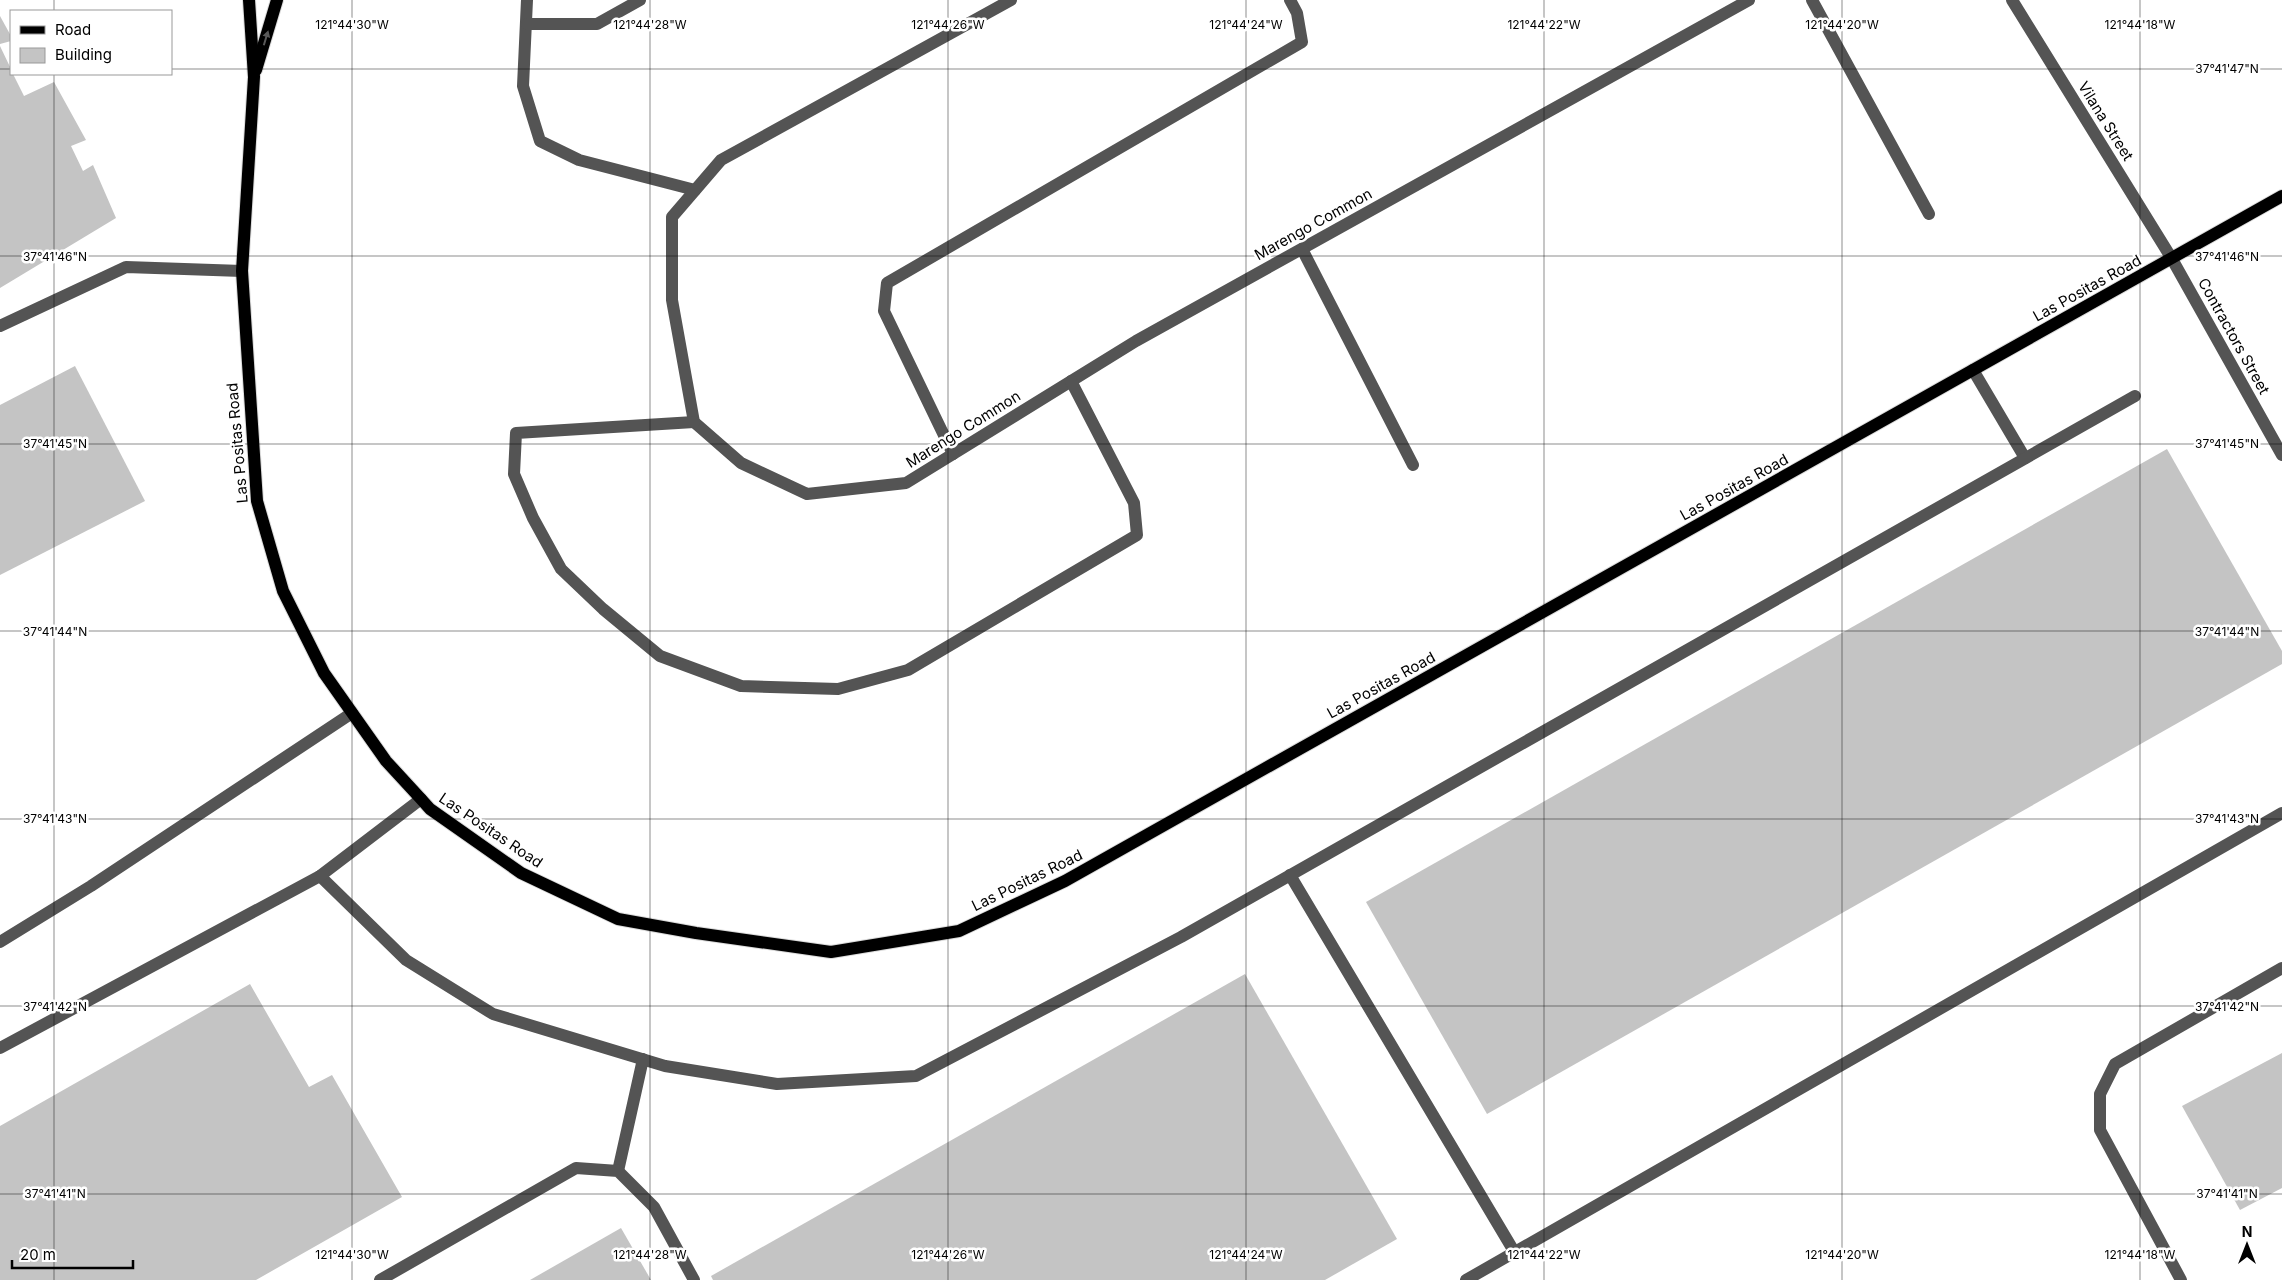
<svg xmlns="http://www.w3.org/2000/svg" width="2282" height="1280" viewBox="0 0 2282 1280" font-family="Inter,sans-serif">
	<rect width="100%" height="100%" fill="#fff"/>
	<g fill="#c4c4c4">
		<polygon points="0,16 11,36 11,41 0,44"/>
		<polygon points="0,46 11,69 11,74 13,74 24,96 54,82 86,140 71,146 83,171 93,165 116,218 0,288"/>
		<polygon points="75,366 145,501 0,575 0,405"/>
		<polygon points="2167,449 2282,651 2282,664 1487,1114 1366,902"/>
		<polygon points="1245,974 1397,1239 1325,1280 713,1280 711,1276"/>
		<polygon points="250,984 309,1087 332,1075 402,1197 256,1280 0,1280 0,1126"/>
		<polygon points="2282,1053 2282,1188 2240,1210 2182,1106"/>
		<polygon points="621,1228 651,1280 530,1280"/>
	</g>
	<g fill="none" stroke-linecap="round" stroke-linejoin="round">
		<defs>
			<g id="major">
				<polyline points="249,0 254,77 242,271 257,501 283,591 324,673 386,761 421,799 430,809 521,873 618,919 696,933 831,952 959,931 1065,881 2282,196"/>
				<polyline points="256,70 277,0"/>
			</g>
		</defs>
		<use href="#major" stroke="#dbdbdb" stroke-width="14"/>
		<g stroke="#545454" stroke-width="12">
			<polyline points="527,0 523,86 540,141 579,160 695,190"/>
			<polyline points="1011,0 721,160 672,217 672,300 694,422 741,463 807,494 906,483 1136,341 1749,0"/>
			<polyline points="1812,0 1929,214"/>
			<polyline points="2012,0 2172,259 2282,455"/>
			<polyline points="527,24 597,24 640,0"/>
			<polyline points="1302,249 1413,465"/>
			<polyline points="0,326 126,267 242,271"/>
			<polyline points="1973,370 2025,458"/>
			<polyline points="694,422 516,433 514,474 533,518 561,569 603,609 660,656 741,686 838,689 908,670 1137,535 1134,503 1071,381"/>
			<polyline points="953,454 884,311 887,283 1302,42 1297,13 1290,0"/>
			<polyline points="1290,875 1515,1253"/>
			<polyline points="320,876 406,960 493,1014 665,1066 777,1084 916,1076 1181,937 2135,396"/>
			<polyline points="0,942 91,886 352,713"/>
			<polyline points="0,1048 320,876 421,799"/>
			<polyline points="618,1171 643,1059"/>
			<polyline points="380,1280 576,1168 618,1171 654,1207 694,1280"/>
			<polyline points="1466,1280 2282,813"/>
			<polyline points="2181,1280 2100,1130 2100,1094 2115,1064 2282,968"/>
		</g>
		<use href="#major" stroke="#000" stroke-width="12"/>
	</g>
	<defs><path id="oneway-solid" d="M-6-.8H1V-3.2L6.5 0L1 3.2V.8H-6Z" transform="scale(1.25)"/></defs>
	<use fill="#595959" href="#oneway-solid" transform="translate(266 38) rotate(-73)"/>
	<path fill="none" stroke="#000" stroke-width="1" stroke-opacity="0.45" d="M54 0V11M352 0V1280M650 0V1280M948 0V1280M1246 0V1280M1544 0V1280M1842 0V1280M2140 0V1280M0 69H11M171 69H2282M54 74V1280M0 256H2282M0 444H2282M0 631H2282M0 819H2282M0 1006H2282M0 1194H2282"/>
	<g text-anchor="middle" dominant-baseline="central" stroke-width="5" stroke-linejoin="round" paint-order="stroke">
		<g font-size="15" fill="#000" stroke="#fff">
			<text transform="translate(2106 121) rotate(58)">Vilana Street</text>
			<text transform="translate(1313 224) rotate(-29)">Marengo Common</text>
			<text transform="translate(2087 288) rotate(-29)">Las Positas Road</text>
			<text transform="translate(2234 336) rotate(61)">Contractors Street</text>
			<text transform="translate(963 429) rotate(-32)">Marengo Common</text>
			<text transform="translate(237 443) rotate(-95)">Las Positas Road</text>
			<text transform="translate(1734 487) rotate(-29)">Las Positas Road</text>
			<text transform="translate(1381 685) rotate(-29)">Las Positas Road</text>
			<text transform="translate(491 830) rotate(34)">Las Positas Road</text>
			<text transform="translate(1027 880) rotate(-26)">Las Positas Road</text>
		</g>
	</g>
	<g font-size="12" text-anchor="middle" fill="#000" stroke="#fff" stroke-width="5" stroke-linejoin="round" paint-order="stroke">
		<text x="352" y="29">121°44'30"W</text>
		<text x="650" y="29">121°44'28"W</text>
		<text x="948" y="29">121°44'26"W</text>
		<text x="1246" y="29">121°44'24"W</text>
		<text x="1544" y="29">121°44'22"W</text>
		<text x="1842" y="29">121°44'20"W</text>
		<text x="2140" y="29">121°44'18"W</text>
		<text x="2227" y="73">37°41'47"N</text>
		<text x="55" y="261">37°41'46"N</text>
		<text x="2227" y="261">37°41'46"N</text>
		<text x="55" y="448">37°41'45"N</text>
		<text x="2227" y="448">37°41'45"N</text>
		<text x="55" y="636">37°41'44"N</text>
		<text x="2227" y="636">37°41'44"N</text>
		<text x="55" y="823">37°41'43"N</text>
		<text x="2227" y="823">37°41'43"N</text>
		<text x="55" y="1011">37°41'42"N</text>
		<text x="2227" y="1011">37°41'42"N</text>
		<text x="55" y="1198">37°41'41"N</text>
		<text x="2227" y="1198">37°41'41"N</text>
		<text x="352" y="1259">121°44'30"W</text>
		<text x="650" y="1259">121°44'28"W</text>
		<text x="948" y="1259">121°44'26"W</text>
		<text x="1246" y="1259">121°44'24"W</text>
		<text x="1544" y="1259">121°44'22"W</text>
		<text x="1842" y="1259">121°44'20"W</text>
		<text x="2140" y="1259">121°44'18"W</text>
	</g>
	<rect x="10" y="10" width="162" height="65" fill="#ffffff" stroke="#999999"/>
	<rect x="20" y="26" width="25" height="8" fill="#000000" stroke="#999999"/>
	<text x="55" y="35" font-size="15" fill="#000000">Road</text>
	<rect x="20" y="48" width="25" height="15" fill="#c4c4c4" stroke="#999999"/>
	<text x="55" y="60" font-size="15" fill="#000000">Building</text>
	<g transform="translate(2247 1245)" stroke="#ffffff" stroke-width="4" paint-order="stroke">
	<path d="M0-4L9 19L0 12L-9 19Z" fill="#000000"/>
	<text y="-8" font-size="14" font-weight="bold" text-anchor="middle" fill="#000000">N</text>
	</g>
	<path d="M12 1260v8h121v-8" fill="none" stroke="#000000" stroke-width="2.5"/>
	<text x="20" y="1260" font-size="15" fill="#000000" stroke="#ffffff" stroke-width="4" paint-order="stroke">20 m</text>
</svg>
